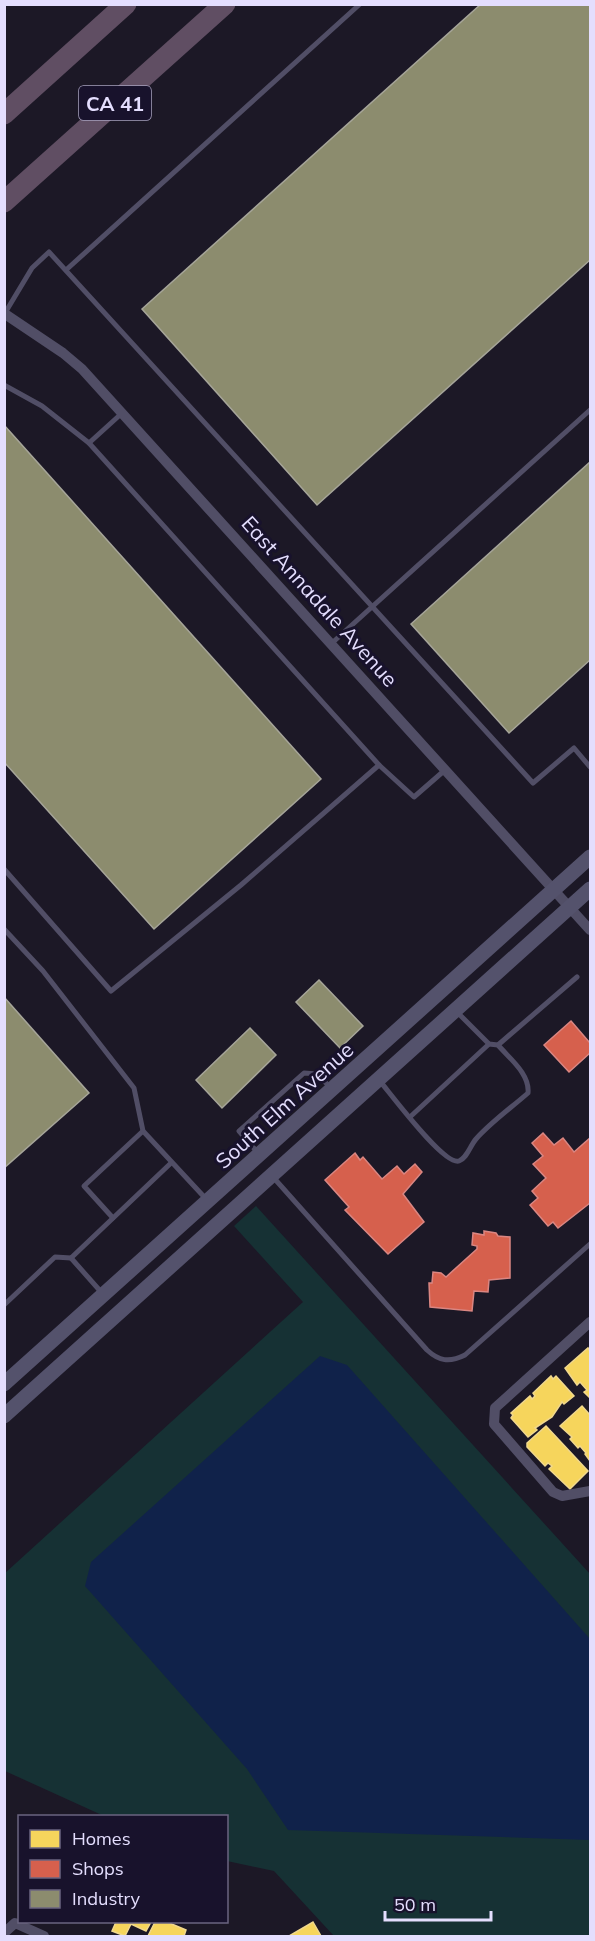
<svg xmlns="http://www.w3.org/2000/svg" width="595" height="1941" viewBox="0 0 595 1941" font-family="Mulish,sans-serif">
	<rect width="100%" height="100%" fill="#1c1826"/>
	<polygon fill="#163134" points="256,1206 590,1574 590,1936 334,1936 274,1871 227,1861 226,1816 104,1816 5,1771 4,1574 303,1302 234,1226"/>
	<polygon fill="#10224a" points="320,1356 347,1365 590,1639 590,1840 288,1830 247,1769 85,1586 91,1562"/>
	<g fill="#f6d55c" stroke="#f1d88d" stroke-width="1.5">
		<polygon points="588,1348 590,1351 590,1398 584,1392 587,1390 580,1382 577,1385 565,1368"/>
		<polygon points="551,1376 553,1379 556,1376 574,1396 564,1404 562,1402 552,1417 535,1428 537,1430 528,1437 511,1418 513,1415 511,1413 530,1396 532,1399 535,1396 533,1393"/>
		<polygon points="582,1406 590,1415 590,1461 585,1454 586,1453 580,1446 578,1448 570,1439 572,1437 560,1426"/>
		<polygon points="546,1426 588,1471 570,1489 549,1469 552,1466 548,1463 545,1466 527,1447 527,1443"/>
		<polygon points="116,1922 151,1922 146,1931 131,1924 125,1936 112,1931"/>
		<polygon points="155,1922 167,1922 186,1930 184,1936 148,1936"/>
		<polygon points="313,1922 321,1936 289,1936"/>
	</g>
	<g fill="#d6604d" stroke="#da8682" stroke-width="1.5">
		<polygon points="571,1021 590,1043 590,1053 569,1072 544,1045"/>
		<polygon points="543,1133 554,1145 563,1138 574,1152 590,1138 590,1203 558,1228 553,1222 548,1226 530,1205 538,1198 532,1191 546,1178 533,1164 543,1156 532,1143"/>
		<polygon points="355,1153 360,1160 363,1157 382,1179 397,1166 404,1174 415,1164 422,1172 403,1194 424,1222 388,1254 345,1210 349,1207 325,1180"/>
		<polygon points="484,1231 496,1233 498,1236 510,1237 510,1278 489,1280 488,1292 474,1291 472,1311 430,1307 429,1283 432,1283 433,1272 441,1273 446,1277 477,1249 477,1246 472,1245 473,1233 484,1235"/>
	</g>
	<g fill="#8c8c6e" stroke="#a6a599" stroke-width="1.5">
		<polygon points="481,4 590,4 590,260 317,505 142,309"/>
		<polygon points="4,425 321,779 154,929 4,762"/>
		<polygon points="590,462 590,660 509,733 411,624"/>
		<polygon points="319,980 363,1026 340,1048 296,1002"/>
		<polygon points="4,997 89,1093 4,1168"/>
		<polygon points="250,1028 276,1055 222,1108 196,1080"/>
	</g>
	<g fill="none" stroke-linecap="round" stroke-linejoin="round">
		<g stroke="#514e66" stroke-width="5">
			<polyline points="66,270 360,4"/>
			<polyline points="5,313 32,268 49,252 533,783 574,748 590,767"/>
			<polyline points="4,385 42,406 89,443 121,414"/>
			<polyline points="332,643 590,410"/>
			<polyline points="379,765 414,797 445,770"/>
			<polyline points="4,869 111,991 241,885 379,765 89,443"/>
			<polyline points="4,929 43,971 134,1088 143,1131 207,1200"/>
			<polyline points="498,1045 577,977"/>
			<path d="M379 1080C391 1094 444 1166 459 1161 467 1158 470 1146 476 1139 491 1122 511 1108 528 1093 530 1074 510 1059 498 1045L489 1044 457 1012"/>
			<polyline points="410,1117 489,1044"/>
			<polyline points="258,1153 239,1131 304,1073 317,1074 331,1088"/>
			<path d="M273 1177 427 1350C439 1361 449 1363 465 1355L590 1244"/>
			<polyline points="113,1218 84,1186 143,1131"/>
			<polyline points="71,1258 102,1293"/>
			<polyline points="4,1305 55,1257 71,1258 171,1163"/>
		</g>
		<g stroke="#514e66" stroke-width="10">
			<polyline points="5,314 63,353 82,369 590,930"/>
			<polyline points="590,1322 495,1408 494,1424 553,1492 562,1496 590,1491"/>
			<polyline points="4,1933 15,1923 44,1936"/>
		</g>
		<g stroke="#54526c" stroke-width="15">
			<polyline points="4,1384 590,857"/>
			<polyline points="4,1416 590,889"/>
		</g>
		<g stroke="#604e63" stroke-width="21">
			<polyline points="4,114 126,4"/>
			<polyline points="4,202 225,4"/>
		</g>
	</g>
	<g text-anchor="middle" dominant-baseline="central" stroke-width="6" stroke-linejoin="round" paint-order="stroke">
		<rect fill="#18122c" stroke="#a7a1bf" stroke-width="1.5" x="79" y="86" width="72" height="34" rx="4.5"/>
		<g font-size="20" font-weight="bold" fill="#e4defe">
			<text x="115" y="103">CA 41</text>
		</g>
		<g font-size="21" fill="#e4defe" stroke="#18122c">
			<text transform="translate(320 601) rotate(48)">East Annadale Avenue</text>
			<text transform="translate(284 1105) rotate(-42)">South Elm Avenue</text>
		</g>
	</g>
	<rect width="595" height="1941" fill="none" stroke="#e4defe" stroke-width="12"/>
	<rect x="18" y="1815" width="210" height="108" fill="#18122c" stroke="#6a6480" stroke-width="1.5"/>
	<rect x="30" y="1830" width="30" height="18" fill="#f6d55c" stroke="#6a6480" stroke-width="1.5"/>
	<text x="72" y="1845" font-size="18" fill="#e4defe">Homes</text>
	<rect x="30" y="1860" width="30" height="18" fill="#d6604d" stroke="#6a6480" stroke-width="1.5"/>
	<text x="72" y="1875" font-size="18" fill="#e4defe">Shops</text>
	<rect x="30" y="1890" width="30" height="18" fill="#8c8c6e" stroke="#6a6480" stroke-width="1.5"/>
	<text x="72" y="1905" font-size="18" fill="#e4defe">Industry</text>
	<path d="M385 1911v9h106v-9" fill="none" stroke="#e4defe" stroke-width="3"/>
	<text x="394" y="1911" font-size="18" fill="#e4defe" stroke="#18122c" stroke-width="4.5" paint-order="stroke">50 m</text>
</svg>
